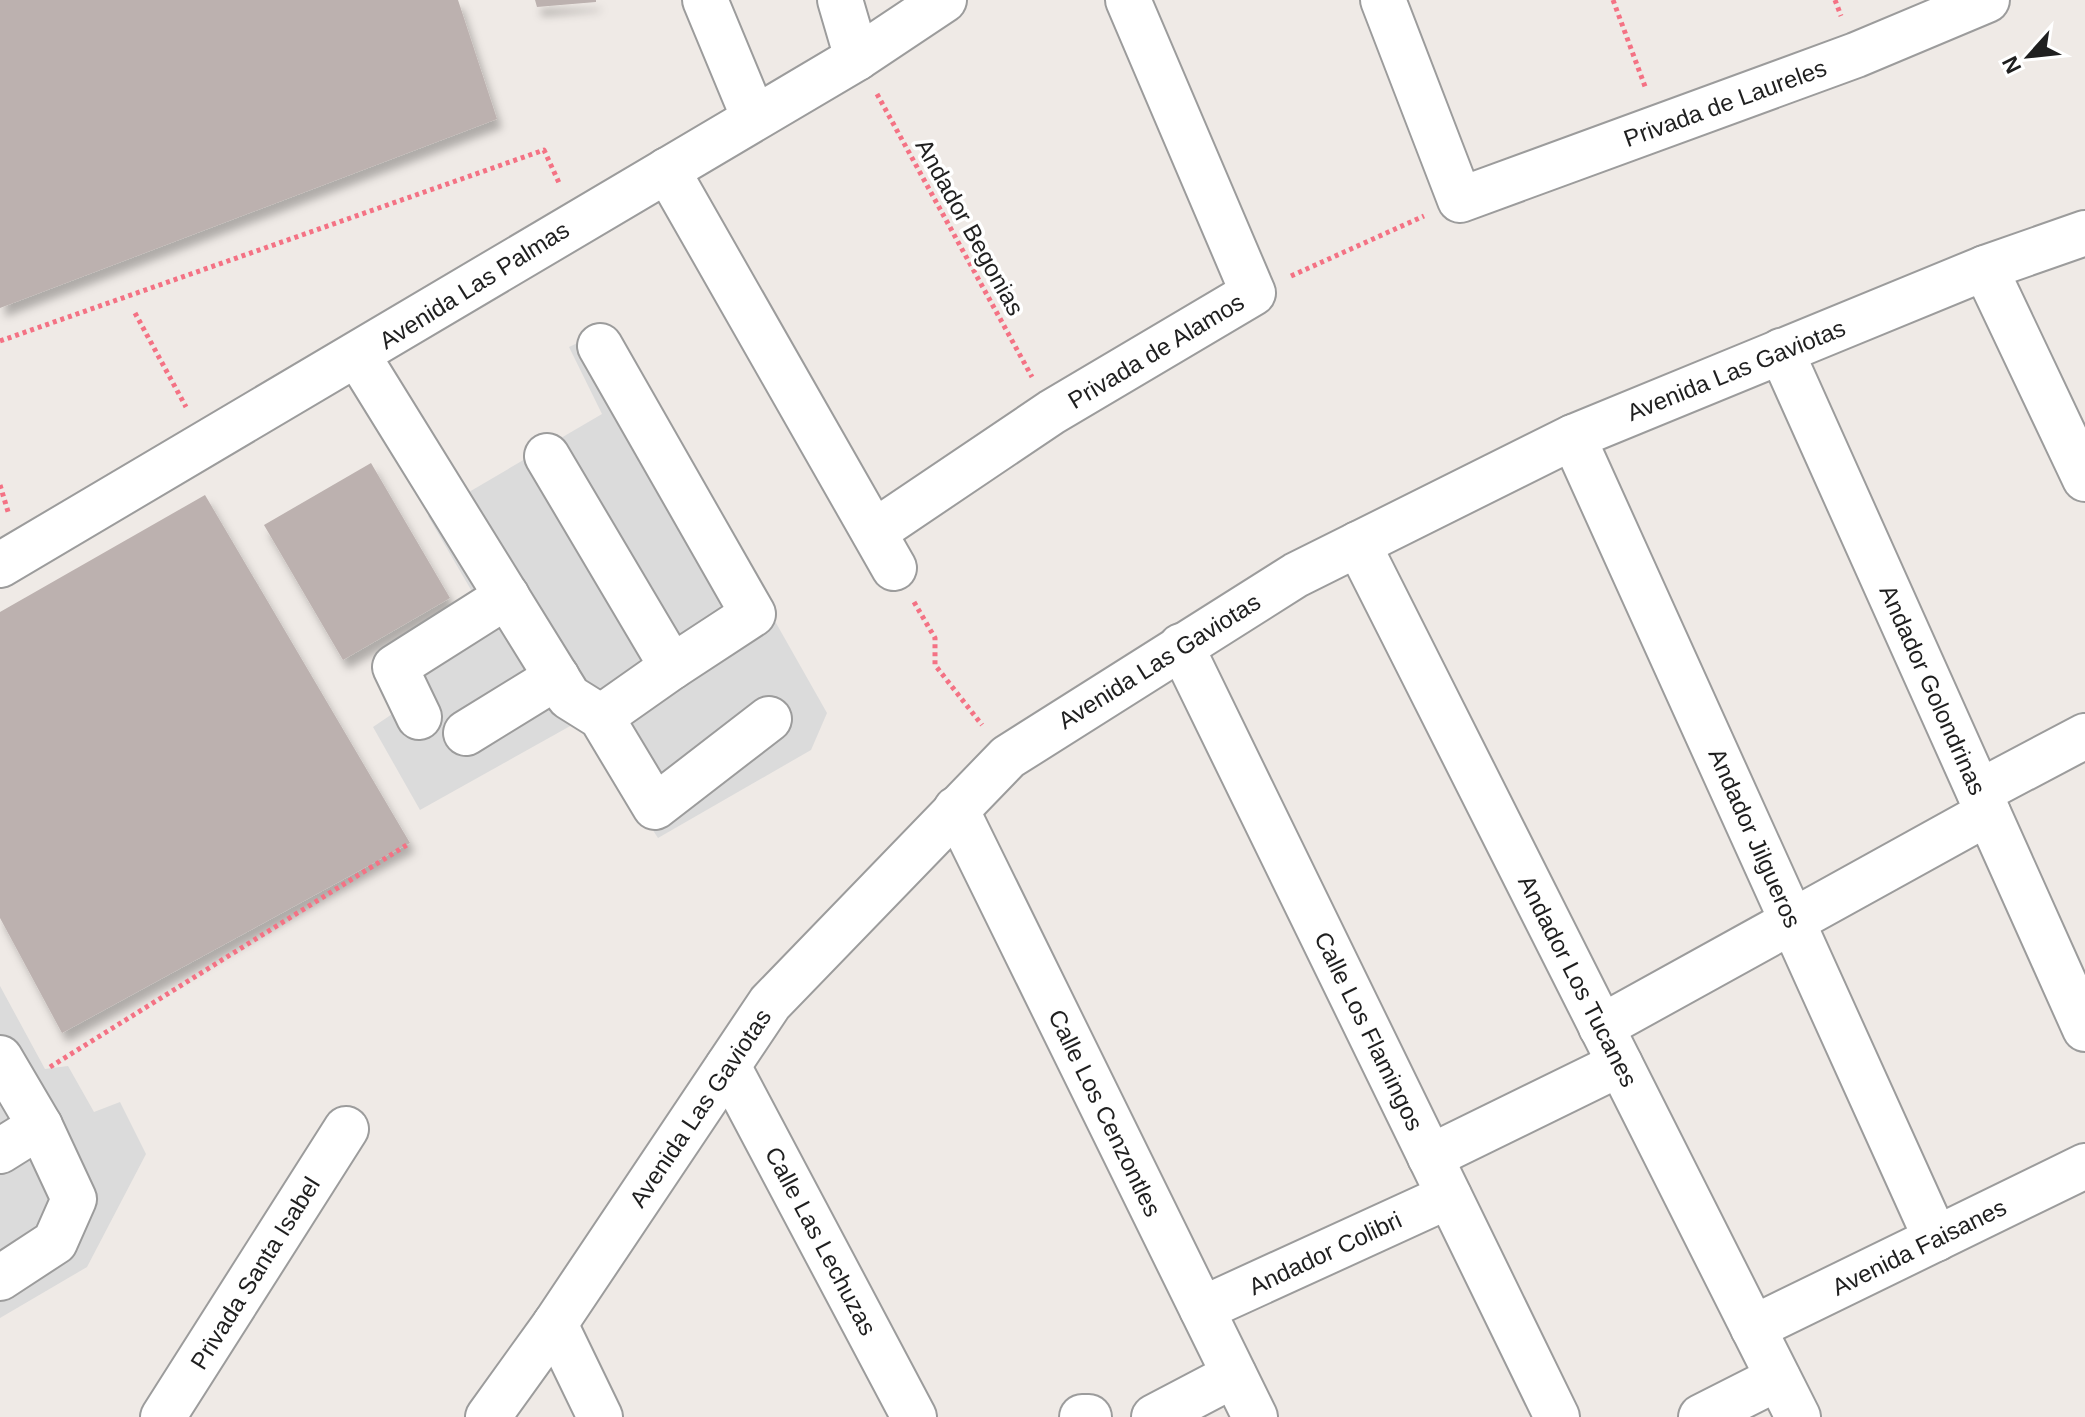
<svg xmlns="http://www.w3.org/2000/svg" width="2085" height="1417" viewBox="0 0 2085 1417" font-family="Arial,sans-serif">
	<defs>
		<filter id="shadow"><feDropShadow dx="5" dy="9" stdDeviation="4" flood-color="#0004"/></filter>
	</defs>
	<rect width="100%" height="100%" fill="#efeae6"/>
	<g fill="#dbdbdb">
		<polygon points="609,328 827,713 811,750 658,838 581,720 420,810 373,727 401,708 376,654 474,595 428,516 602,414 569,347"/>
		<polygon points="0,986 45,1069 68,1066 94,1112 120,1102 146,1154 87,1267 0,1318"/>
	</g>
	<g fill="#bcb1af" filter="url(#shadow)">
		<polygon points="0,0 458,0 497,119 0,308"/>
		<polygon points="535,0 596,0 596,2 537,7"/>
		<polygon points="371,463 450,598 343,660 264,525"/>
		<polygon points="205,495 410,843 62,1033 0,918 0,612"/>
	</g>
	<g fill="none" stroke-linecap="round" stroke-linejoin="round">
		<defs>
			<g id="minor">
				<polyline points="705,0 754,118"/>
				<polyline points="840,0 857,58"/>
				<polyline points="1383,0 1460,200 1856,55 1987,0"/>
				<polyline points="667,170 894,568"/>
				<polyline points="1985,268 2085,479"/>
				<polyline points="600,346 753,614 672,667"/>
				<polyline points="1781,351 2085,1029"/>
				<polyline points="358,356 569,697 601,717 655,807 769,719"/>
				<polyline points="1573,437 1936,1239"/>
				<polyline points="547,456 672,667 601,717"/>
				<polyline points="874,532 1052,412 1253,293 1128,0"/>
				<polyline points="1358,544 1798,1417"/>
				<polyline points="0,565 857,58 944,0"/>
				<polyline points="1181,646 1557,1417"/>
				<polyline points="419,717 395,667 507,596"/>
				<polyline points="466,733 557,677"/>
				<polyline points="1979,792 2085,736"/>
				<polyline points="956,809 1255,1417"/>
				<polyline points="1601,1027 1988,813"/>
				<polyline points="0,1058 40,1126 74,1199 55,1242 0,1278"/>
				<polyline points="728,1066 914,1417"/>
				<polyline points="0,1151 40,1126"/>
				<polyline points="1430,1157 1620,1064"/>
				<polyline points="1202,1309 1449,1196"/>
				<polyline points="555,1324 600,1417"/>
				<polyline points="1753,1328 2085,1166"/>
				<polyline points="163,1417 346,1129"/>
				<polyline points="488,1417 555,1324 770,1003 1008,757 1296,575 1573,437 1985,268 2085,233"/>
				<polyline points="1082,1417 1089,1417"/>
				<polyline points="1154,1417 1234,1375"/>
				<polyline points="1701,1417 1778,1378"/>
			</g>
		</defs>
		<use href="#minor" stroke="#9c9c9c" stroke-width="48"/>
		<g stroke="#f47284" stroke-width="5" stroke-dasharray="4 4" stroke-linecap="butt">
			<polyline points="1613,0 1646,89"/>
			<polyline points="1835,0 1841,16"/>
			<polyline points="877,94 1032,377"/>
			<polyline points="1291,276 1424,216"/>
			<polyline points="135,313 186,407"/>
			<polyline points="0,341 544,150 560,185"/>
			<polyline points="0,485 9,515"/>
			<polyline points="914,602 935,638 935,665 982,725"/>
			<polyline points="50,1067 410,843"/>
		</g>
		<use href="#minor" stroke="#fff" stroke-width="44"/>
	</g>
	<g text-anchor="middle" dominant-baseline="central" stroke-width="7" stroke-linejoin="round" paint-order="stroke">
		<g font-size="24" fill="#1f1f1f" stroke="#fff">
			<text transform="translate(1725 103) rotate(-20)">Privada de Laureles</text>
			<text transform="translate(970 227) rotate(61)">Andador Begonias</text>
			<text transform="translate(474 285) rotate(-32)">Avenida Las Palmas</text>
			<text transform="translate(1156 351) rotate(-31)">Privada de Alamos</text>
			<text transform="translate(1736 370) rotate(-22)">Avenida Las Gaviotas</text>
			<text transform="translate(1159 661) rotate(-32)">Avenida Las Gaviotas</text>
			<text transform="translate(1933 690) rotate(66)">Andador Golondrinas</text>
			<text transform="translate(1755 838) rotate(66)">Andador Jilgueros</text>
			<text transform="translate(1578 981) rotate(63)">Andador Los Tucanes</text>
			<text transform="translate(1369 1031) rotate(64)">Calle Los Flamingos</text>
			<text transform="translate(700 1108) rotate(-56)">Avenida Las Gaviotas</text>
			<text transform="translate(1105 1113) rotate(64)">Calle Los Cenzontles</text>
			<text transform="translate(821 1241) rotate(62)">Calle Las Lechuzas</text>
			<text transform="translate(1919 1247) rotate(-26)">Avenida Faisanes</text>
			<text transform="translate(1325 1253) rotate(-25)">Andador Colibri</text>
			<text transform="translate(255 1273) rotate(-58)">Privada Santa Isabel</text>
		</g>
	</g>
	<g transform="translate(2029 56) rotate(243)" stroke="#ffffff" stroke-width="6" paint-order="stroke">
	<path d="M0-6L14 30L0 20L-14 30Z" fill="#1f1f1f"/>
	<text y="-12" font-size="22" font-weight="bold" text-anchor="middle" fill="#1f1f1f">N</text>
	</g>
</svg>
